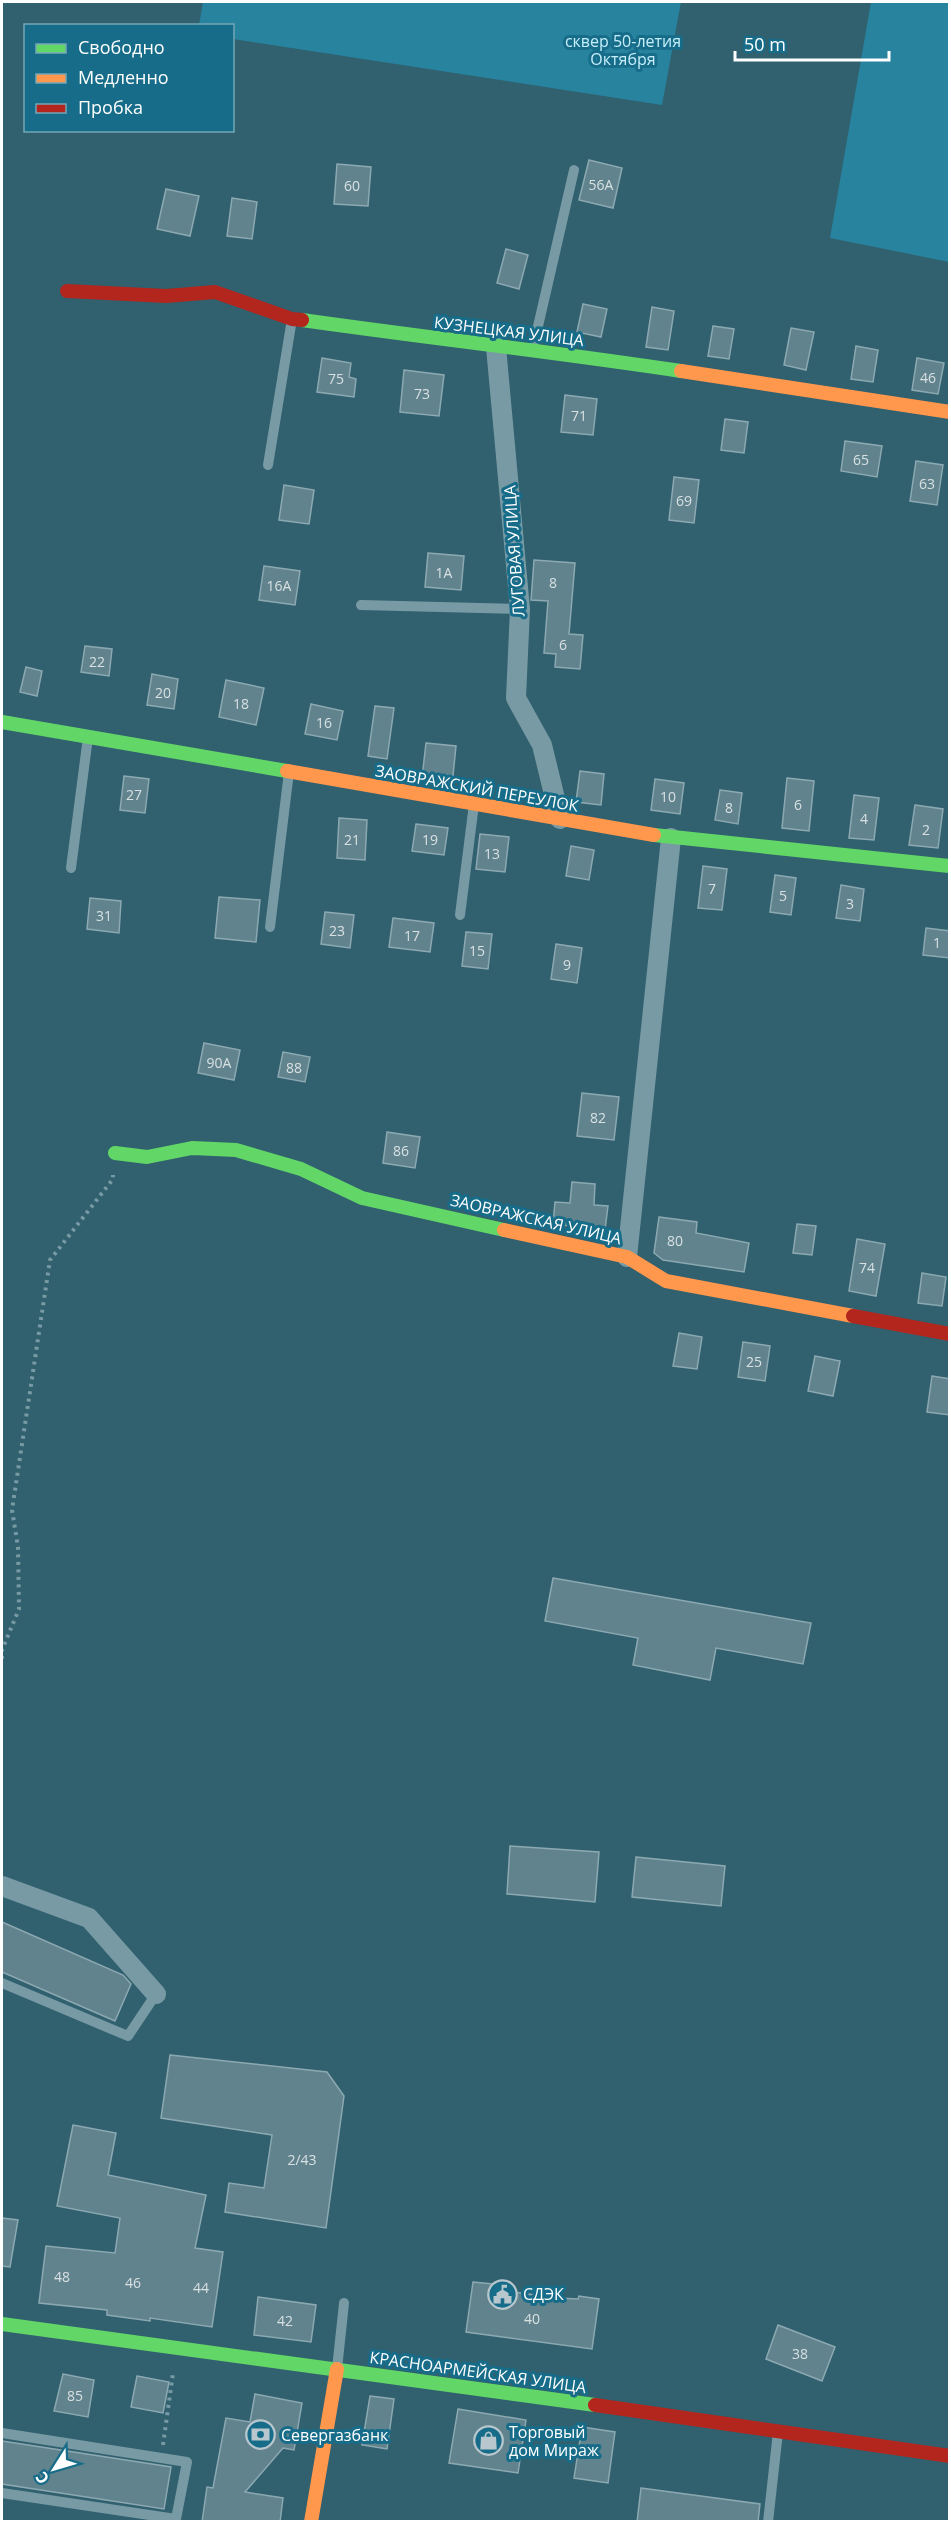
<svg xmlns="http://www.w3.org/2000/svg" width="951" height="2523" viewBox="0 0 951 2523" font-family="'Open Sans',sans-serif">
	<rect width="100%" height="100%" fill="#31606f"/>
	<g fill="#28839f">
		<polygon points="203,2 681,2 662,105 233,39 232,26 199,25"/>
		<polygon points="871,2 949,2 949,262 830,238"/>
	</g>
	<g fill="#61838d" stroke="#8ca9b2" stroke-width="1.5">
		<polygon points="589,160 622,168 613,208 579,200"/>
		<polygon points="337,164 371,167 368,206 334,204"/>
		<polygon points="166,189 199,196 190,236 157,229"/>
		<polygon points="232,198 257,202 252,239 227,236"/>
		<polygon points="506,249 528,255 519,289 497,283"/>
		<polygon points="583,304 607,309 601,337 577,332"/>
		<polygon points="652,307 674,311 668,350 646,347"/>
		<polygon points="713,326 734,329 729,359 708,356"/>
		<polygon points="791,328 814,332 806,370 784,365"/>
		<polygon points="856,346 878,350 873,382 851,379"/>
		<polygon points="322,358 351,363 349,377 356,379 354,397 317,392"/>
		<polygon points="917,358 944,363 938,394 912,390"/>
		<polygon points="404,370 444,375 439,416 400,412"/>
		<polygon points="565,395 597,399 593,435 561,432"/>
		<polygon points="725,419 748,422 744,453 721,450"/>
		<polygon points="845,441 882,446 877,477 841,471"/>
		<polygon points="916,461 943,465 937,505 910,501"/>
		<polygon points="674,477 699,480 694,523 669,520"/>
		<polygon points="284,485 314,490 309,524 279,520"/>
		<polygon points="428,553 464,556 461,590 425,587"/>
		<polygon points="534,560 575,563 569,634 583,635 580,669 555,667 556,654 544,653 548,601 531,600"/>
		<polygon points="264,566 300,571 295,605 259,600"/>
		<polygon points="85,646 112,649 109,676 81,672"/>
		<polygon points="26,667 42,671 37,696 20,692"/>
		<polygon points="152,674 178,679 174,709 147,705"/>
		<polygon points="226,680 264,688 256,725 219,717"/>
		<polygon points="311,704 343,711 337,740 305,734"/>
		<polygon points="375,706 394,708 387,759 368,756"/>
		<polygon points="426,743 456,746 453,776 445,775 444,782 422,778"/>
		<polygon points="580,771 604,774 601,805 576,802"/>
		<polygon points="124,776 149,779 145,813 120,810"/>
		<polygon points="787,778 814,781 809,831 782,828"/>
		<polygon points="655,779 684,783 680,814 651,810"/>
		<polygon points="720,790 742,793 738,824 715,820"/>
		<polygon points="854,795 879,798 874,840 849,838"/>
		<polygon points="915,805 943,809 938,848 909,845"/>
		<polygon points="339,818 367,820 365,860 337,858"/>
		<polygon points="416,824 448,828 444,855 412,851"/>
		<polygon points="480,834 509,837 505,872 476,869"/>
		<polygon points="571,846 594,850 589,880 566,876"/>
		<polygon points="703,866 727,869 722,910 698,908"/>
		<polygon points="775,875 796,878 791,915 770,912"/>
		<polygon points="841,885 864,889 860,921 836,918"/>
		<polygon points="219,897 260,900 256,942 215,938"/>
		<polygon points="90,898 121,901 119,933 87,929"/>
		<polygon points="325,912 354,915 350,948 321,944"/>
		<polygon points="393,918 434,923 430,952 389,947"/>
		<polygon points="926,928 950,931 950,958 923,955"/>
		<polygon points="466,932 492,934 488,969 462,966"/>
		<polygon points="556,944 582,948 577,983 551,979"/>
		<polygon points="204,1043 240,1050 234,1080 198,1073"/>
		<polygon points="283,1052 310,1057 305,1082 278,1077"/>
		<polygon points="582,1093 619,1097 614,1140 577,1136"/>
		<polygon points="387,1132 420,1137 415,1168 383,1163"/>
		<polygon points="572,1182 595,1184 594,1205 608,1206 605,1230 553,1224 555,1202 570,1203"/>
		<polygon points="659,1217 697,1222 696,1233 749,1243 744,1272 663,1260 654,1253"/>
		<polygon points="797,1224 816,1226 812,1255 793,1253"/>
		<polygon points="857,1239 885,1244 876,1296 849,1291"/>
		<polygon points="922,1273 946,1277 942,1306 918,1303"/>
		<polygon points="679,1333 702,1337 697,1369 673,1366"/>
		<polygon points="743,1342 770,1346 765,1381 738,1377"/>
		<polygon points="815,1356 840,1361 833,1396 808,1391"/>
		<polygon points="932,1376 950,1379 950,1415 927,1412"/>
		<polygon points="553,1578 811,1623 803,1664 716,1648 710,1680 633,1665 638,1638 545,1621"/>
		<polygon points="510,1846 599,1852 595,1902 507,1894"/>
		<polygon points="636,1857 725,1866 721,1906 632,1897"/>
		<polygon points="2,1922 123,1975 131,1984 115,2021 2,1972"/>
		<polygon points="170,2055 327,2072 344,2096 326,2228 225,2212 229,2183 264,2188 272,2135 161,2118"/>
		<polygon points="73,2125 116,2133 108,2175 206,2195 195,2248 223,2252 212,2327 150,2318 150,2321 107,2315 107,2310 39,2303 46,2246 115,2253 120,2218 57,2206"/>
		<polygon points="2,2218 18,2220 10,2267 2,2266"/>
		<polygon points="473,2282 493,2284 493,2289 506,2291 558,2298 578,2299 579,2296 599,2299 592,2349 466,2332"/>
		<polygon points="258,2297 316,2305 311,2342 254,2335"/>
		<polygon points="778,2325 835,2347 822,2381 766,2359"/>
		<polygon points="63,2374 94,2380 88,2417 54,2411"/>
		<polygon points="137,2376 169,2382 163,2413 131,2407"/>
		<polygon points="255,2394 302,2403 294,2450 283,2448 245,2492 283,2498 280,2522 202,2522 207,2487 213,2488 226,2418 250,2422"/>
		<polygon points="370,2396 394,2399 387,2449 362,2445"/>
		<polygon points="458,2409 526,2420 518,2473 449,2463"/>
		<polygon points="582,2427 615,2432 608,2483 574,2478"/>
		<polygon points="2,2441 171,2467 164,2509 2,2484"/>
		<polygon points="641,2488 760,2504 758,2522 637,2522"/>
	</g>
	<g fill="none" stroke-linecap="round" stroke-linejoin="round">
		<g stroke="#789aa4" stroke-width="4" stroke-dasharray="3 4.5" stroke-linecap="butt">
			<polyline points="2,1659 2,1650 19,1609 18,1547 12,1510 50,1260 113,1179 113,1175"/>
			<polyline points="163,2445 173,2373"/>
		</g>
		<g stroke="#789aa4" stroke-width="10">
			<polyline points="533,348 574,170"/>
			<polyline points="268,465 292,319"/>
			<polyline points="361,605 520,609"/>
			<polyline points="71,868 88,737"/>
			<polyline points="460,915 474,804"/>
			<polyline points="270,927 289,772"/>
			<polyline points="2,1983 128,2036 156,1994"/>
			<polyline points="337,2369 344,2303"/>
			<polyline points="2,2433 187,2462 176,2519 2,2493"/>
			<polyline points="768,2522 778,2432"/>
		</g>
		<g stroke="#789aa4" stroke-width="20">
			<polyline points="496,347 520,609 516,698 542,745 560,819"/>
			<polyline points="627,1257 671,838"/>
			<polyline points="2,1886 89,1918 156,1994"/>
		</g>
		<g stroke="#63d668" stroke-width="14">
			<path d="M302 320C429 338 555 352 681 371"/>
			<polyline points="2,722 287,771"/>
			<polyline points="654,835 949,866"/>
			<polyline points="115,1153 147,1157 192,1148 236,1150 301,1169 362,1198 504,1230"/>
			<polyline points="2,2324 595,2405"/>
		</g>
		<g stroke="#ff974d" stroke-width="14">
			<polyline points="681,371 950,412"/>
			<polyline points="287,771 654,835"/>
			<polyline points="504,1230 627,1257 666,1281 853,1316"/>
			<polyline points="311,2522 337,2369"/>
		</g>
		<g stroke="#b3261e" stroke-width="14">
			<polyline points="67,291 166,296 215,292 292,319 302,320"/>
			<polyline points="853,1316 950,1334"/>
			<polyline points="595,2405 950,2456"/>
		</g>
	</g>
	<defs>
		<symbol id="civic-ring" viewBox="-11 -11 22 22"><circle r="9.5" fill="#176d89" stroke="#b7c7cd" stroke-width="1.5"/><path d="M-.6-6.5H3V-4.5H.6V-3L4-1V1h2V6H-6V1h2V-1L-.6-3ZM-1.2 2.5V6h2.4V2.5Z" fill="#b7c7cd"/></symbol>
		<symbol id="bank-ring" viewBox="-11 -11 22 22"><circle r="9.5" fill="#176d89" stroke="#b7c7cd" stroke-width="1.5"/><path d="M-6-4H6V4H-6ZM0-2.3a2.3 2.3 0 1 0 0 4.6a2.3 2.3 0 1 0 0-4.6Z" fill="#b7c7cd"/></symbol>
		<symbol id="shop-ring" viewBox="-11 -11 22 22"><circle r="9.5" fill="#176d89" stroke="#b7c7cd" stroke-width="1.5"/><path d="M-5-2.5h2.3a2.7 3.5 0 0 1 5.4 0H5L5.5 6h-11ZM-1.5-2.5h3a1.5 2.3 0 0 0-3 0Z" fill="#b7c7cd"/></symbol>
	</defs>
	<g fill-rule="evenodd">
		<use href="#civic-ring" x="486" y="2278" width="33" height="33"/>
		<use href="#bank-ring" x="244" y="2418" width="33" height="33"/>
		<use href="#shop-ring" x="472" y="2424" width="33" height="33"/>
	</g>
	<g text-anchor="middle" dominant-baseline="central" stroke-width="6" stroke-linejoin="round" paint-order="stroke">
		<g font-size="14" fill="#d8e0e2">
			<text x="601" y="184">56А</text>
			<text x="352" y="185">60</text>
			<text x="928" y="377">46</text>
			<text x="336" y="378">75</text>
			<text x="422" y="393">73</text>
			<text x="579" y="415">71</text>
			<text x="861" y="459">65</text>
			<text x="927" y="483">63</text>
			<text x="684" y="500">69</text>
			<text x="444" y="572">1А</text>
			<text x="553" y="582">8</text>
			<text x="279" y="585">16А</text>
			<text x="563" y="644">6</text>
			<text x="97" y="661">22</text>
			<text x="163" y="692">20</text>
			<text x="241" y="703">18</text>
			<text x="324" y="722">16</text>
			<text x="134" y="794">27</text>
			<text x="668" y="796">10</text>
			<text x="798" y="804">6</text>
			<text x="729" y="807">8</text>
			<text x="864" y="818">4</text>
			<text x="926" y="829">2</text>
			<text x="352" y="839">21</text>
			<text x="430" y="839">19</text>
			<text x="492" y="853">13</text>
			<text x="712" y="888">7</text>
			<text x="783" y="895">5</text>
			<text x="850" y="903">3</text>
			<text x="104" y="915">31</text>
			<text x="337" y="930">23</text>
			<text x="412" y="935">17</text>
			<text x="937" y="942">1</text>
			<text x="477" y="950">15</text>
			<text x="567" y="964">9</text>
			<text x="219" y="1062">90А</text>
			<text x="294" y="1067">88</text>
			<text x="598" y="1117">82</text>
			<text x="401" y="1150">86</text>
			<text x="675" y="1240">80</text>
			<text x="867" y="1267">74</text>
			<text x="754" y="1361">25</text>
			<text x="302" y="2159">2/43</text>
			<text x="62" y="2276">48</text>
			<text x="133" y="2282">46</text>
			<text x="201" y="2287">44</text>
			<text x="532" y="2318">40</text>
			<text x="285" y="2320">42</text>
			<text x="800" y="2353">38</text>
			<text x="75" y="2395">85</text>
		</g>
		<g font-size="16" fill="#c5eefa" stroke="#176d89">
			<text x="623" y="41">сквер 50-летия<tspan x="623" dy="18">Октября</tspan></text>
		</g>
		<g font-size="16" fill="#fff" stroke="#176d89">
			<text transform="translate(509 331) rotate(7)">КУЗНЕЦКАЯ УЛИЦА</text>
			<text transform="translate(514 551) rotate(-94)">ЛУГОВАЯ УЛИЦА</text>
			<text transform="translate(477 788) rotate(10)">ЗАОВРАЖСКИЙ ПЕРЕУЛОК</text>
			<text transform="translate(536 1219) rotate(13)">ЗАОВРАЖСКАЯ УЛИЦА</text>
			<text transform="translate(478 2372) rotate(8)">КРАСНОАРМЕЙСКАЯ УЛИЦА</text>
		</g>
		<g font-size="16" fill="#fff" stroke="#176d89" text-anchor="start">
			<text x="523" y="2294">СДЭК</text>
			<text x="509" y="2432">Торговый<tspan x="509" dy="18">дом Мираж</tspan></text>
			<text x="281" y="2435">Севергазбанк</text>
		</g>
	</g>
	<rect width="951" height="2523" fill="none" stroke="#ffffff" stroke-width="6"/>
	<rect x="24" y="24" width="210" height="108" fill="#176d89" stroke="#74a7b8" stroke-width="1.5"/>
	<rect x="36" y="44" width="30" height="9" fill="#63d668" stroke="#74a7b8" stroke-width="1.5"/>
	<text x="78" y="54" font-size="18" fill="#ffffff">Свободно</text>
	<rect x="36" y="74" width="30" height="9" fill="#ff974d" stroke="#74a7b8" stroke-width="1.5"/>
	<text x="78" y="84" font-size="18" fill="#ffffff">Медленно</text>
	<rect x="36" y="104" width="30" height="9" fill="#b3261e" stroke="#74a7b8" stroke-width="1.5"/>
	<text x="78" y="114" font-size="18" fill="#ffffff">Пробка</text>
	<g transform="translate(54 2469) rotate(233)" stroke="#176d89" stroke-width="4.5" paint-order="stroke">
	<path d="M0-4.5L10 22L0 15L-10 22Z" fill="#ffffff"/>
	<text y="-9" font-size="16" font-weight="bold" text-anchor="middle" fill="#ffffff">С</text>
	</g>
	<path d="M735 51v9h154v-9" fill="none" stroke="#ffffff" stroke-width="3"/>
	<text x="744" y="51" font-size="18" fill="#ffffff" stroke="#176d89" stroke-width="4.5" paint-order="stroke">50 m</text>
</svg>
